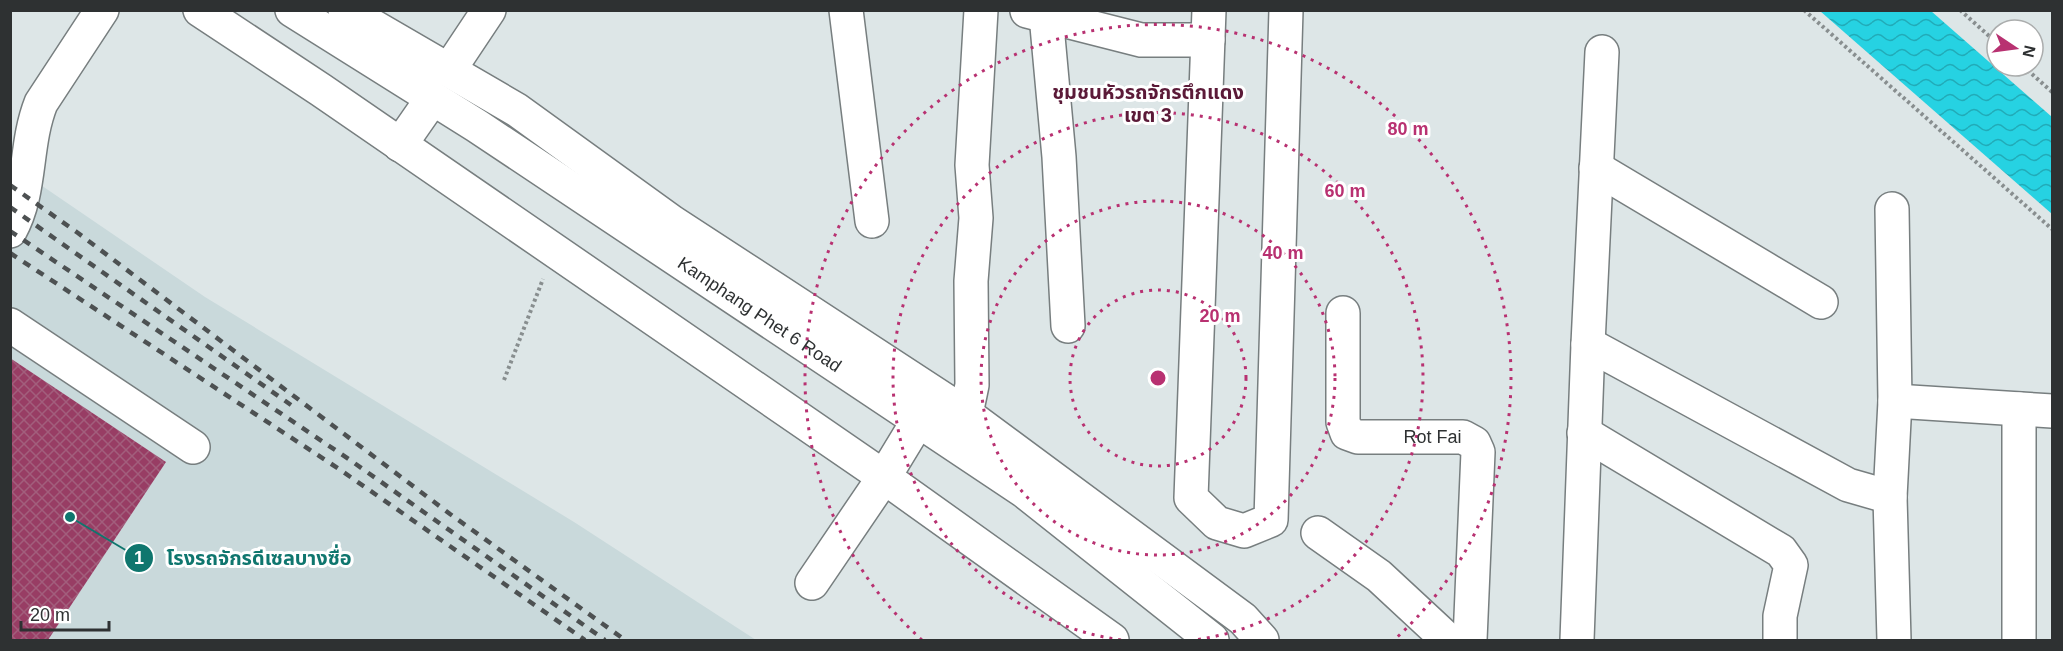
<svg xmlns="http://www.w3.org/2000/svg" width="2063" height="651" viewBox="0 0 2063 651" font-family="Helvetica,'Noto Sans Thai',sans-serif">
	<defs>
		<pattern id="water-waves" width="16" height="10" patternUnits="userSpaceOnUse" patternTransform="scale(1.5)"><rect width="16" height="10" fill="#26d2e2"/><path d="M0 5q4-4 8 0t8 0" fill="none" stroke="#21abb8"/></pattern>
		<pattern id="building-cross-hatch" width="8" height="8" patternUnits="userSpaceOnUse" patternTransform="scale(1.5)"><rect width="8" height="8" fill="#983d64"/><path d="M0 0l8 8M0 8l8-8" fill="none" stroke="#a25e7c"/></pattern>
	</defs>
	<rect width="100%" height="100%" fill="#dde6e7"/>
	<polygon fill="#c9d9db" points="10,164 205,297 574,522 756,640 11,640"/>
	<polygon fill="url(#water-waves)" points="1820,11 1931,11 2052,117 2052,214"/>
	<polygon fill="url(#building-cross-hatch)" points="10,358 166,462 48,640 10,640"/>
	<g fill="none" stroke-linecap="round" stroke-linejoin="round">
		<defs>
			<g id="minor">
				<polyline points="200,10 321,90 884,477 1112,640"/>
				<path id="s1" d="M292 10 477 126 1024 491 1212 640"/>
				<polyline points="345,10 517,110 672,222 966,414 1243,619 1262,640"/>
				<polyline points="846,10 872,221"/>
				<polyline points="1209,10 1191,498 1217,523 1244,531 1271,520 1286,10"/>
				<polyline points="1027,11 1141,40 1208,40"/>
				<polyline points="1046,15 1059,157 1068,326"/>
				<polyline points="449,70 489,10"/>
				<polyline points="400,145 432,99"/>
				<polyline points="1596,168 1821,302"/>
				<polyline points="1892,209 1895,401 1890,497 1894,640"/>
				<path d="M10 231C32 191 24 146 41 103L102 10"/>
				<path id="s2" d="M1343 313V422L1347 433 1358 437H1463L1474 443 1478 452 1470 640"/>
				<polyline points="10,325 193,447"/>
				<polyline points="1588,344 1848,485 1890,497"/>
				<polyline points="1895,401 2052,411"/>
				<polyline points="966,414 972,385 971,281 976,218 972,165 981,10"/>
				<polyline points="1584,433 1781,551 1791,565 1780,616 1780,640"/>
				<polyline points="1318,533 1379,576 1448,640"/>
				<polyline points="812,583 884,477 918,421"/>
				<polyline points="1577,640 1588,344 1602,52"/>
				<polyline points="2019,640 2019,409"/>
			</g>
		</defs>
		<use href="#minor" stroke="#777e7f" stroke-width="36"/>
		<g stroke="#888e8f" stroke-width="4" stroke-dasharray="3 3" stroke-linecap="butt">
			<polyline points="1804,10 2052,229"/>
			<polyline points="1960,10 1997,43"/>
			<polyline points="2023,66 2052,92"/>
			<polyline points="504,380 543,279"/>
		</g>
		<use href="#minor" stroke="#fff" stroke-width="33"/>
		<g stroke="#4d5152" stroke-width="4.5" stroke-dasharray="8 8" stroke-linecap="butt">
			<polyline points="10,185 78,233 450,514 625,640"/>
			<polyline points="10,207 291,405"/>
			<polyline points="10,231 350,460 605,640"/>
			<polyline points="10,253 339,469 585,640"/>
		</g>
	</g>
	<g fill="none" stroke="#b83171" stroke-width="3" stroke-dasharray="3 6">
		<circle cx="1158" cy="378" r="88"/>
		<circle cx="1158" cy="378" r="177"/>
		<path d="M1121 640A265 265 0 1 1 1195 640"/>
		<path d="M922 640A353 353 0 1 1 1394 640"/>
	</g>
	<g text-anchor="middle" dominant-baseline="central" stroke-width="6" stroke-linejoin="round" paint-order="stroke">
		<g font-size="18" fill="#2e3132" stroke="#fff">
			<text stroke="none"><textPath href="#s1" startOffset="558">Kamphang Phet 6 Road</textPath></text>
			<text stroke="none"><textPath href="#s2" startOffset="207">Rot Fai</textPath></text>
		</g>
		<g font-size="20" font-weight="bold" fill="#5b1a38" stroke="#fff">
			<text x="1148" y="92">ชุมชนหัวรถจักรตึกแดง<tspan x="1148" dy="23">เขต 3</tspan></text>
		</g>
	</g>
	<circle cx="1158" cy="378" r="9" fill="#b83171" stroke="#fff" stroke-width="3"/>
	<g font-size="18" text-anchor="middle" font-weight="bold" fill="#b83171" stroke="#fff" stroke-width="6" stroke-linejoin="round" paint-order="stroke">
		<text x="1408" y="135">80 m</text>
		<text x="1345" y="197">60 m</text>
		<text x="1283" y="259">40 m</text>
		<text x="1220" y="322">20 m</text>
	</g>
	<path fill="none" stroke="#0f766e" stroke-width="2" d="M70 517L139 558"/>
	<g fill="#0f766e" stroke="#fff" stroke-width="2">
		<circle cx="70" cy="517" r="6"/>
		<circle cx="139" cy="558" r="15"/>
	</g>
	<g font-size="18" text-anchor="middle" font-weight="bold" fill="#fff">
		<text x="139" y="564">1</text>
	</g>
	<g font-size="20" text-anchor="middle" font-weight="bold" fill="#0f766e" stroke="#fff" stroke-width="6" stroke-linejoin="round" paint-order="stroke">
		<text x="259" y="565">โรงรถจักรดีเซลบางซื่อ</text>
	</g>
	<rect width="2063" height="651" fill="none" stroke="#2e3132" stroke-width="24"/>
	<g transform="translate(2015 48) rotate(103)"><circle r="28" fill="#ffffff" stroke="#abadad" stroke-width="1.5"/>
	<path d="M0-4.5L10 22L0 15L-10 22Z" fill="#b83171"/>
	<text y="-9" font-size="16" font-weight="bold" text-anchor="middle" fill="#2e3132">N</text>
	</g>
	<path d="M21 621v9h88v-9" fill="none" stroke="#2e3132" stroke-width="3"/>
	<text x="30" y="621" font-size="18" fill="#2e3132" stroke="#ffffff" stroke-width="4.5" paint-order="stroke">20 m</text>
</svg>
